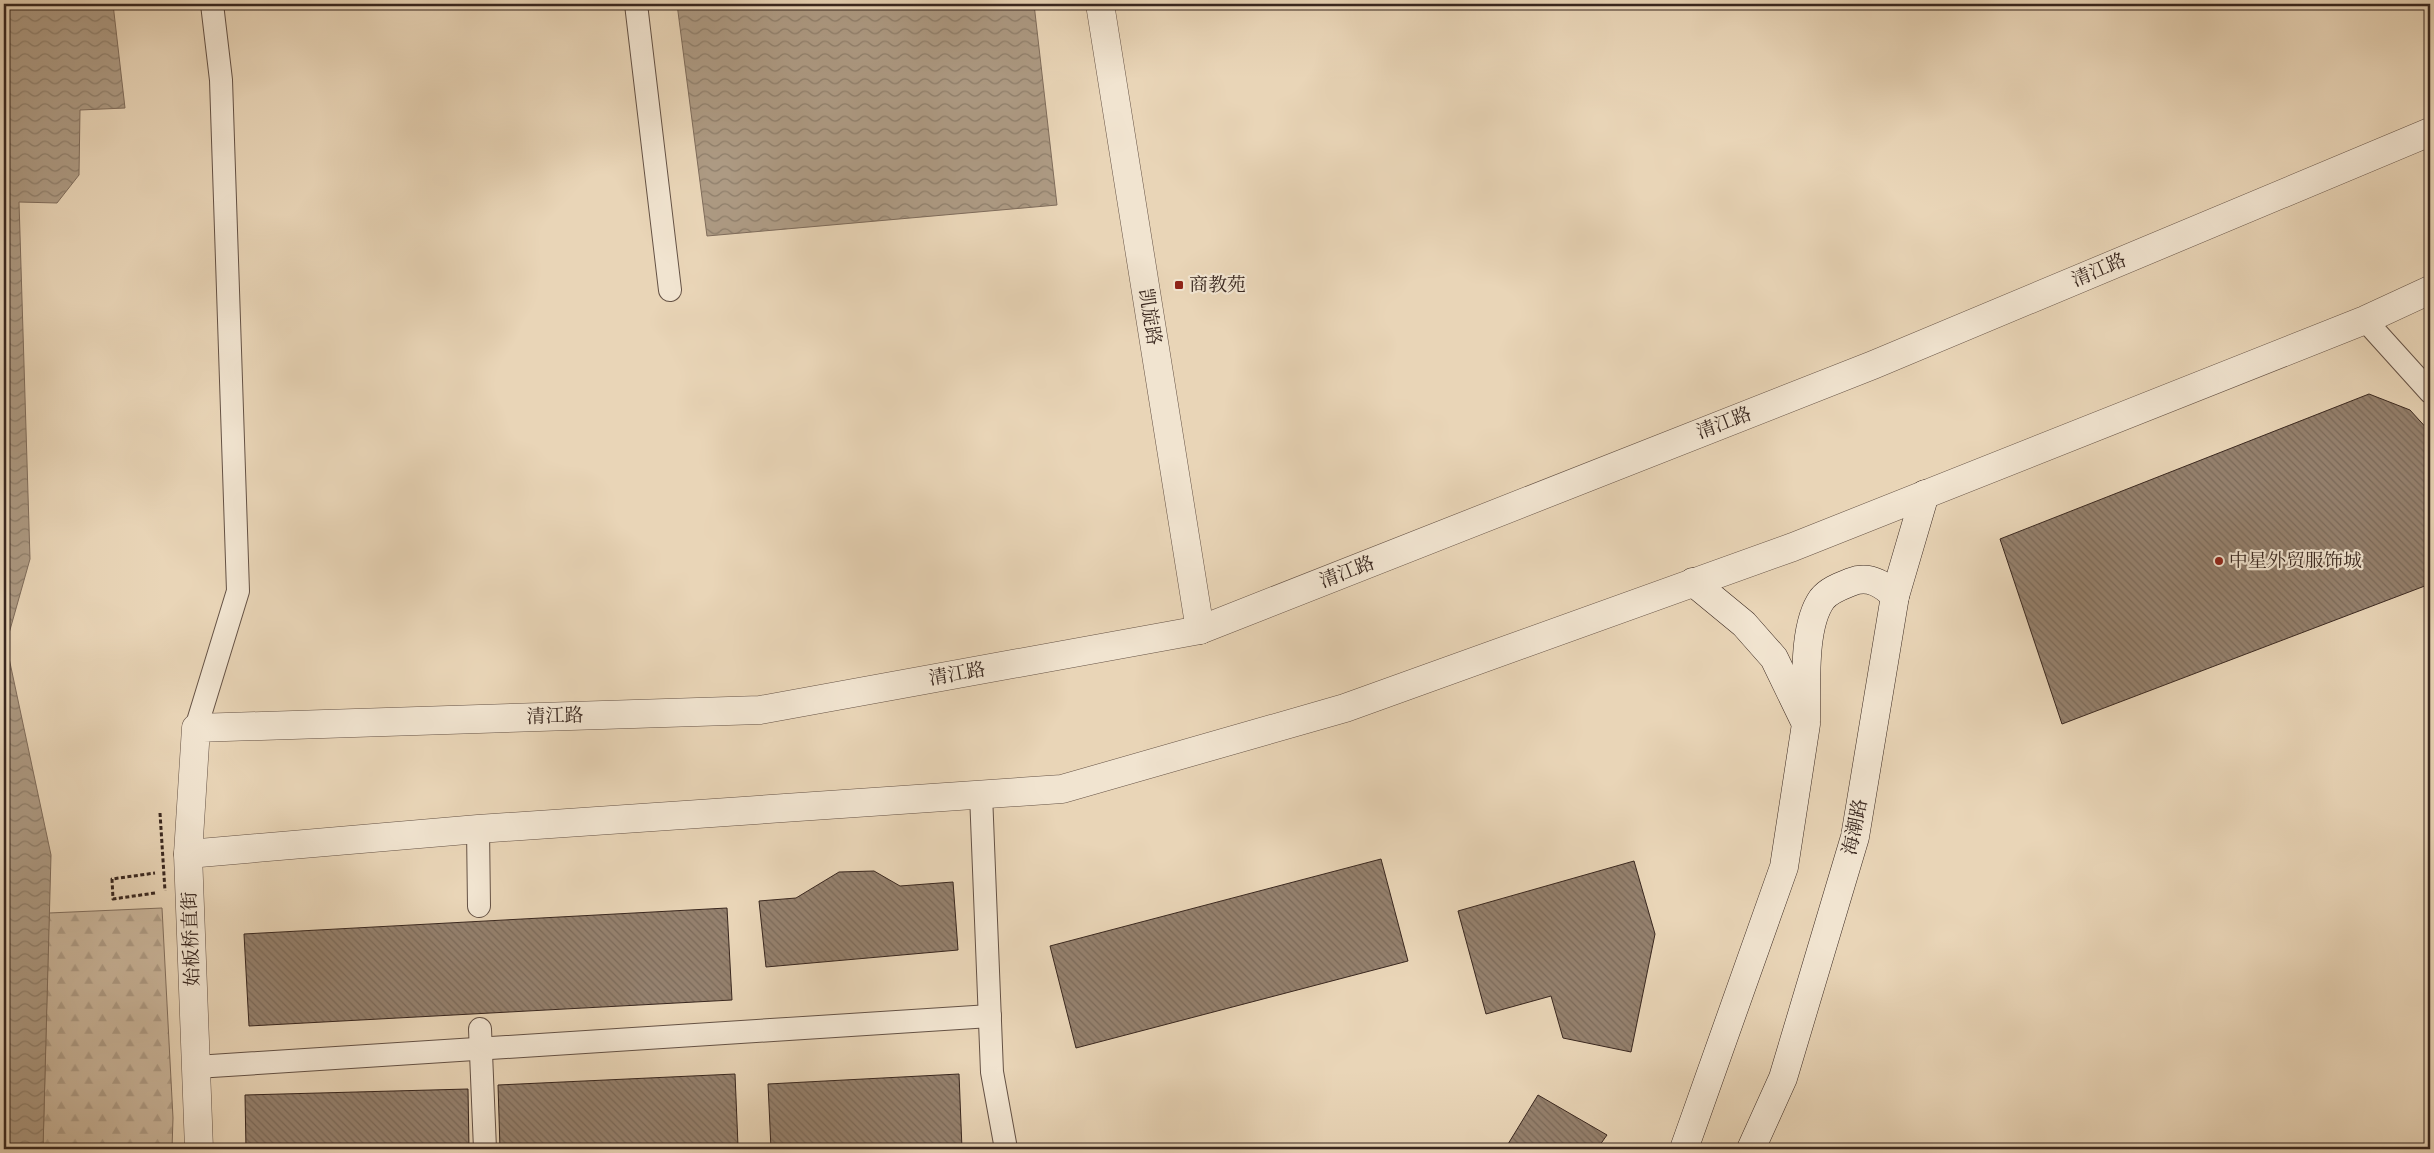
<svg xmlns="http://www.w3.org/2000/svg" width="2434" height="1153" viewBox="0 0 2434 1153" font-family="'IM FELL Double Pica','Noto Serif SC',serif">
	<defs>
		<pattern id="forest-firs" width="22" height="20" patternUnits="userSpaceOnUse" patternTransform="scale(1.25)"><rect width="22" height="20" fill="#cbb79d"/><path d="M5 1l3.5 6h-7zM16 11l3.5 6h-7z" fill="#af9d87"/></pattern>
		<pattern id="water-waves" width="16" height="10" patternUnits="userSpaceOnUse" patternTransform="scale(1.25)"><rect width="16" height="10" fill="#ad9a83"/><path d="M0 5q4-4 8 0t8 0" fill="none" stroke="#8e7e6b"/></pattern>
		<pattern id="building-back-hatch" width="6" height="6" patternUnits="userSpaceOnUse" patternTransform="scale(1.25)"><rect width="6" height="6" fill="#95816e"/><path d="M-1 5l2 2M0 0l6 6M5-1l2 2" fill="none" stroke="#7b6a5a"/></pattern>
	</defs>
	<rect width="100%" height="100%" fill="#e9d5b7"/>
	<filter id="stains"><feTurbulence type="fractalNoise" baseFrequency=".004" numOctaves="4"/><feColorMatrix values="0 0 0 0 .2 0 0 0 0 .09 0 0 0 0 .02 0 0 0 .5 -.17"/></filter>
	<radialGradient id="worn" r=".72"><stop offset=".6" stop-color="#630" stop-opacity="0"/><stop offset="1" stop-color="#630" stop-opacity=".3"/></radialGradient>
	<polygon fill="url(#forest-firs)" stroke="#826f5e" points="162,908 173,1118 172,1149 43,1149 49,913"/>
	<g fill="url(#water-waves)" stroke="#7f6c5b">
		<polygon points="4,4 113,4 125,108 80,110 79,175 57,203 19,202 30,559 6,644 51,855 43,1149 4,1149"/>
		<polygon points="677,4 1034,4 1057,205 707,236"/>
	</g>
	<g fill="url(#building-back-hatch)" stroke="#39271f">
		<polygon points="2369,394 2410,410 2430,432 2430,584 2062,724 2000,539"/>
		<polygon points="1381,859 1408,961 1076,1048 1050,946"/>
		<polygon points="1634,861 1655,934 1631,1052 1563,1038 1551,996 1486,1014 1458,911"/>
		<polygon points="874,871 900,886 953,882 958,950 766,967 759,901 796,898 839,872"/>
		<polygon points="727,908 732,1000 249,1026 244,934"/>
		<polygon points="735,1074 738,1146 657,1149 500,1149 498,1085"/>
		<polygon points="959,1074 962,1149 771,1149 768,1084"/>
		<polygon points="468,1089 469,1149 246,1149 245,1095"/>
		<polygon points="1538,1095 1607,1135 1597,1149 1505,1149"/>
	</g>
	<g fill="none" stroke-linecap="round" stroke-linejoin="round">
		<defs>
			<g id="lane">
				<polyline points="636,4 670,290"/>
				<polyline points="2365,320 2430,392"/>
				<polyline points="196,728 238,591 221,80 212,4"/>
				<polyline points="981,794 992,1072 1006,1149"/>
				<polyline points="478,829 479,906"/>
				<polyline points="480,1029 485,1149"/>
				<polyline points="196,1067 990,1016"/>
			</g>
			<g id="street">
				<polyline points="1100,4 1200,630"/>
				<polyline points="188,854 478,829 1062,789 1345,708 1793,547 2365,320 2430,290"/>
				<polyline points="199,1149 188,854 196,728 760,710 1200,630 1873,365 2430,132"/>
			</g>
			<g id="secondary">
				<path d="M1806 720C1807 687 1802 627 1822 599 1829 590 1841 586 1851 582 1869 575 1883 584 1895 596"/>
				<polyline points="1684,1149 1784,867 1806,724 1774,658 1744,624 1693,582"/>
				<polyline points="1751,1149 1783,1078 1855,837 1895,596 1925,494"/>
			</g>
		</defs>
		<use href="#lane" stroke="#655245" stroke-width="24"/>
		<use href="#street" stroke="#655245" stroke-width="29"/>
		<use href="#secondary" stroke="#39271f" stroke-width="29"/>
		<polyline stroke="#39271f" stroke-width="3" stroke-dasharray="4 2.5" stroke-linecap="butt" points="155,893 113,899 112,879 155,873"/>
		<use href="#lane" stroke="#f1e4d0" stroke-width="22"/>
		<use href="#street" stroke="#f1e4d0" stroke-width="28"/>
		<use href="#secondary" stroke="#f1e4d0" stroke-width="28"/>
		<polyline stroke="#39271f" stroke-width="3" stroke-dasharray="4 2.5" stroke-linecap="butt" points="160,813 165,891"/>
	</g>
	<g fill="#8f2418" stroke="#f1e4d0" stroke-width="2">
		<rect x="1174" y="280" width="10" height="10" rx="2.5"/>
		<circle cx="2219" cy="561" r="5"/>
	</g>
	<g text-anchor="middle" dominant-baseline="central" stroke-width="4.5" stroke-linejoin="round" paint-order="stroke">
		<g font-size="19" fill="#39271f" stroke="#f1e4d0">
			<text transform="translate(2099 270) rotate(-23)">清江路</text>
			<text transform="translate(1150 317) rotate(81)">凯旋路</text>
			<text transform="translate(1724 423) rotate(-21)">清江路</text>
			<text transform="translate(1347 572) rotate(-21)">清江路</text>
			<text transform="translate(957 674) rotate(-10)">清江路</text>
			<text transform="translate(555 716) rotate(-2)">清江路</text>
			<text transform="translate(1855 827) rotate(-78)">海潮路</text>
			<text transform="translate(191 939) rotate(-92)">始板桥直街</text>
		</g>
		<g font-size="19" fill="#39271f" stroke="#f1e4d0" text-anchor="start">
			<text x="1189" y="285">商教苑</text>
			<text x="2229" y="561">中星外贸服饰城</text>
		</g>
	</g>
	<rect width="2434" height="1153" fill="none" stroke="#e9d5b7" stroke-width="20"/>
	<rect x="5" y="5" width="2424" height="1143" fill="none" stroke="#39271f" stroke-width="2.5"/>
	<rect x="10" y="10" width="2414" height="1133" fill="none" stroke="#39271f"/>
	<rect width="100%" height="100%" filter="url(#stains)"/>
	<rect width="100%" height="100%" fill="url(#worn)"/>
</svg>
